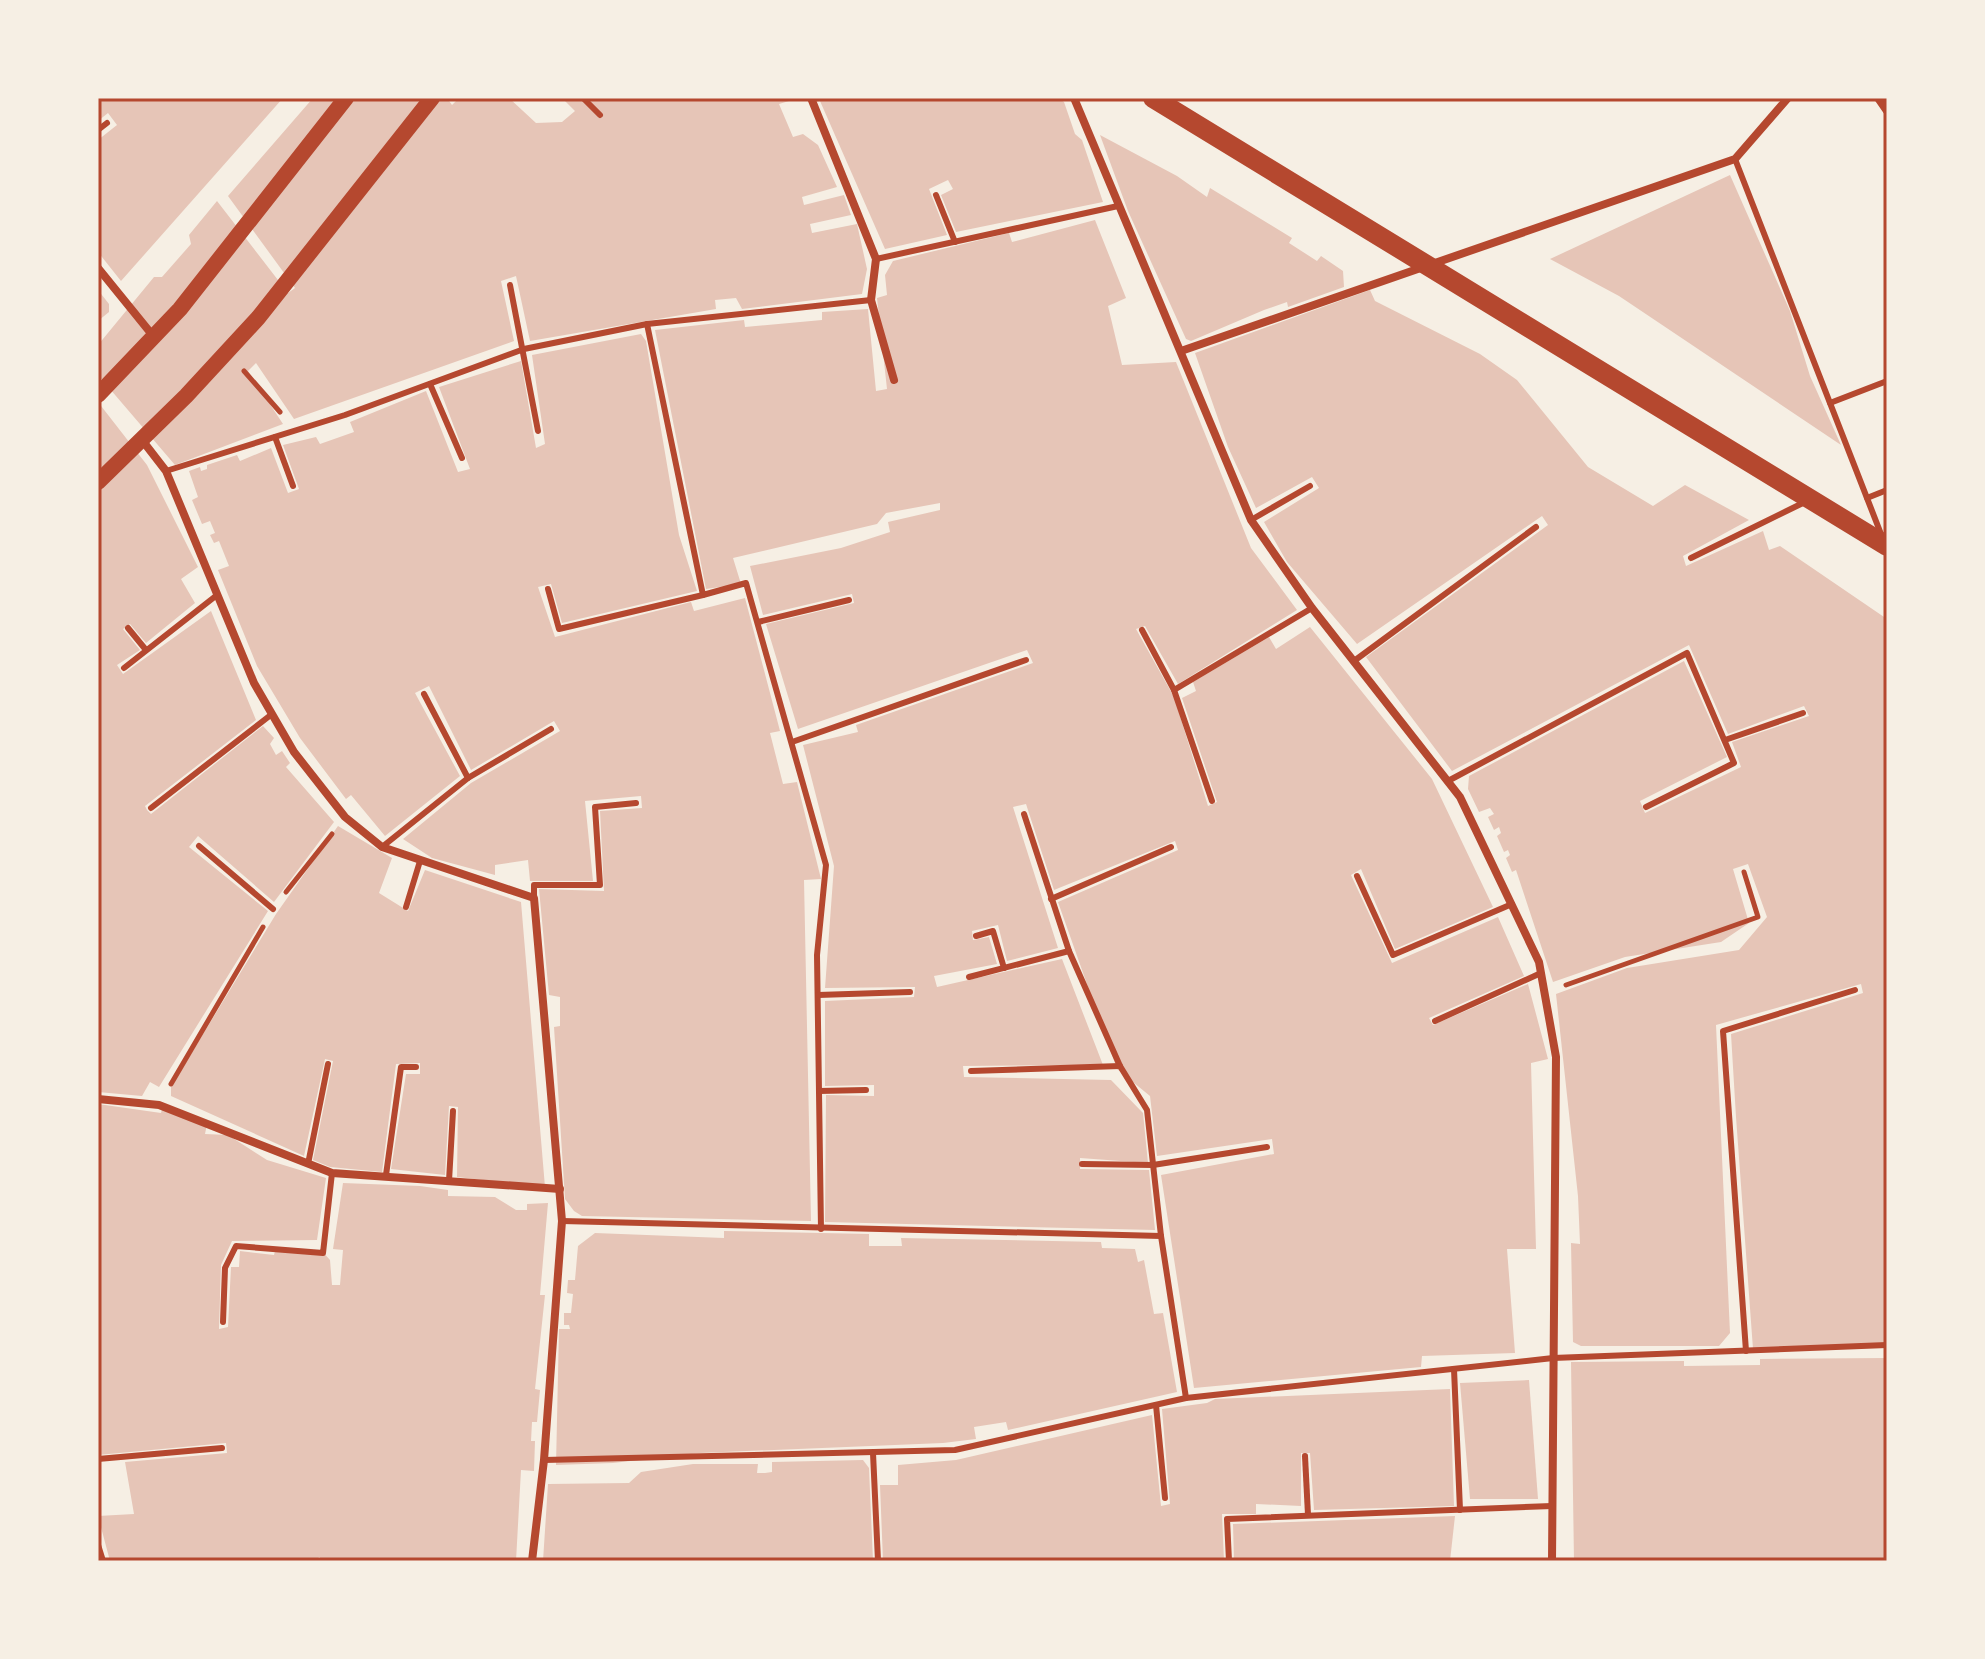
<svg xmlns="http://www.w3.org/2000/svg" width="1985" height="1659" viewBox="0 0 1985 1659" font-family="'Fira Sans Condensed',sans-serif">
	<rect width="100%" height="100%" fill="#f6efe4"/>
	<g fill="#e6c5b7">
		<polygon points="98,98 283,98 121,281 98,252 98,140 117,125 108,113 98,121"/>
		<polygon points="313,98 447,98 452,105 459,98 509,98 536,123 562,122 575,111 562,98 787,98 789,101 779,104 793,137 803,134 818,145 837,187 802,197 804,205 844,195 851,215 810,224 812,233 857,224 867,269 862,294 742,309 736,298 715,300 716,309 530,341 516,276 501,281 514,341 294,419 256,363 248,371 283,424 175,465 98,375 98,345 154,277 162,277 191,244 189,235 217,201 288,293 295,288 228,196"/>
		<polygon points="812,98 1058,98 1064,102 1075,134 1082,140 1103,202 956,232 941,195 953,189 948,180 929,189 947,235 885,249 820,101 814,103"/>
		<polygon points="1100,135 1177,176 1207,197 1210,188 1292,238 1289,243 1317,261 1321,256 1343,271 1344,287 1288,307 1287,302 1264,310 1191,341 1186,339 1128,211"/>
		<polygon points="1730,175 1790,311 1810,376 1841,445 1619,296 1550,259"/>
		<polygon points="1095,220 1126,298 1108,306 1122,365 1176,362 1251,548 1297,610 1178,684 1145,626 1136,629 1174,697 1208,806 1217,802 1182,698 1196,691 1193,682 1269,637 1276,649 1310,627 1432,779 1493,907 1395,949 1361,869 1351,875 1392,963 1498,917 1524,976 1429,1018 1433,1025 1528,984 1548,1059 1531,1063 1536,1249 1507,1249 1515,1353 1422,1356 1421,1367 1194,1388 1161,1175 1274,1154 1272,1139 1157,1156 1150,1096 1117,1069 1058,902 1178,850 1175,841 1054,890 1026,804 1013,807 1058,948 1007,961 998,925 972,931 973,940 989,937 997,964 934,976 937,987 1062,959 1103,1065 963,1066 964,1077 1111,1080 1143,1113 1148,1163 1080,1158 1080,1169 1149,1170 1155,1230 825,1222 826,1095 874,1096 874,1085 825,1086 825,1001 914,997 915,987 825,988 834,866 803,745 858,732 856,725 1033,663 1027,650 798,729 766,624 854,603 852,594 763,615 750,566 841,548 890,532 888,522 940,510 940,503 886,513 877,524 733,558 741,584 706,589 655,330 744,320 745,327 822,320 822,312 868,309 876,391 887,389 877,298 887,295 885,275 893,261 1009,233 1012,242"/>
		<polygon points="98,290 109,304 109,312 98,321"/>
		<polygon points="1370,290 1375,301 1480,354 1517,380 1588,467 1653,506 1685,485 1749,520 1683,556 1686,566 1763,531 1769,550 1780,546 1887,619 1887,1346 1753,1349 1736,1117 1731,1034 1863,993 1861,984 1716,1025 1730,1333 1719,1346 1581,1346 1573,1342 1571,1243 1580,1244 1578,1196 1556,994 1627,968 1739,950 1767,917 1748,864 1733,869 1749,923 1721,942 1625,957 1553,982 1516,870 1512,872 1506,858 1510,855 1508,850 1504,852 1497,836 1501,833 1499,827 1494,830 1488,817 1494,814 1490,808 1479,812 1468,789 1469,776 1684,661 1727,757 1640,801 1645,813 1741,767 1732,742 1809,716 1804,706 1728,734 1689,645 1452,771 1366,657 1548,525 1542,516 1357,644 1287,562 1264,522 1319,488 1312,477 1256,508 1228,447 1195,353"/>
		<polygon points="641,334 646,341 679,535 697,591 562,623 551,584 538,587 555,637 691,602 694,611 745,598 780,731 770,733 783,784 797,782 821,879 804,880 811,1221 582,1216 574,1211 565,1199 554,1027 560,1026 560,997 549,995 539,889 604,891 600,811 642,808 641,796 585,801 593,881 530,881 528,860 495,865 495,875 432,858 403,839 471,783 560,731 554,721 471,770 429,686 415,693 460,776 385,836 351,795 346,799 300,738 257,666 218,570 229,566 219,541 214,543 210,535 215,533 210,521 202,524 192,500 198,497 189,471 200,467 201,471 207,469 207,465 237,455 240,461 271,448 288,493 299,489 283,445 316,437 320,444 354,432 350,422 426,391 458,472 470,469 439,387 521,361 536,448 545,444 532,355"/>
		<polygon points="98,402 147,465 198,567 181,579 195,603 146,643 130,624 123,629 140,650 117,665 123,674 211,611 256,720 145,806 147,810 151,814 263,726 274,738 270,744 276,755 282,751 290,763 286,767 334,822 274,902 198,836 189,847 268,911 159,1087 150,1082 142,1096 98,1092"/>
		<polygon points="338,826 392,858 379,893 408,911 425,870 521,902 545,1187 457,1177 458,1107 449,1106 445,1175 391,1169 406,1074 420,1074 420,1063 396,1064 382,1172 330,1167 313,1160 333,1061 325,1059 304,1156 171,1096 171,1087 276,914"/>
		<polygon points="98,1104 161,1113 163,1106 207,1124 205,1134 228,1135 267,1160 326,1178 317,1240 232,1241 221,1265 219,1329 228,1327 231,1267 239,1267 240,1251 274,1255 275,1251 321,1250 330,1260 332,1285 340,1285 343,1250 333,1249 343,1183 420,1186 448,1190 448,1196 495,1197 516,1210 527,1210 527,1204 548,1203 540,1295 545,1295 535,1389 540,1390 537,1422 532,1422 531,1441 535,1441 534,1471 521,1470 516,1561 320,1561 320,1557 311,1561 110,1561 98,1516 134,1514 125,1462 227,1453 226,1443 98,1455"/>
		<polygon points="724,1231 869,1234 869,1246 902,1246 901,1238 1101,1242 1102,1248 1135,1249 1138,1262 1144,1260 1154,1314 1163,1313 1177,1392 1008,1430 1006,1422 974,1427 976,1439 943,1443 700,1453 613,1463 556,1465 559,1329 570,1329 569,1325 564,1325 564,1313 571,1313 573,1294 567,1293 568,1280 575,1280 578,1246 595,1233 724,1238"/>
		<polygon points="1887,1358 1887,1561 1574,1561 1571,1362 1684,1361 1684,1366 1760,1365 1760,1359"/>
		<polygon points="1529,1380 1538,1499 1470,1499 1460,1383"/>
		<polygon points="1450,1389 1454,1506 1314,1510 1310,1453 1301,1453 1301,1506 1256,1504 1256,1514 1222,1514 1224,1561 883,1561 880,1485 898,1485 898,1465 956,1460 1152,1415 1161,1506 1170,1504 1162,1409 1207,1403 1215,1399"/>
		<polygon points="863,1460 869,1468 873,1561 543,1561 548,1484 629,1483 641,1472 693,1464 758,1464 757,1473 765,1473 772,1472 772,1462"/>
		<polygon points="1455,1516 1450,1561 1234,1561 1233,1524"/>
	</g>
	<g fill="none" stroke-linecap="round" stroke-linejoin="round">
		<g stroke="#b5482f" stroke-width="5">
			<polyline points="244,371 280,412"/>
			<polyline points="286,892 332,834"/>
			<polyline points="1566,985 1758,917 1744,872"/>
			<polyline points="171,1084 263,927"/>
		</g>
		<g stroke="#b5482f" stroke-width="6">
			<polyline points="583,98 600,115"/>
			<polyline points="98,130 107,123"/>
			<polyline points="1735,159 1881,534"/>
			<polyline points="936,195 955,242"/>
			<polyline points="876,259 1118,206"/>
			<polyline points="510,285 538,431"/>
			<polyline points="647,324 703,595 746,583 826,865 817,955 821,1229"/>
			<polyline points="430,384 462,458"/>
			<polyline points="1830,403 1887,381"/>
			<polyline points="275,437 293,486"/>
			<polyline points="166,471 345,415 524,349 647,324 871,300"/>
			<polyline points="1867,498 1887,490"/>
			<polyline points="1251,520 1310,486"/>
			<polyline points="1691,558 1807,501"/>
			<polyline points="548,589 559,629 703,595"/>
			<polyline points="758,622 849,600"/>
			<polyline points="128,628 146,650"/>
			<polyline points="1142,630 1174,690 1212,801"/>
			<polyline points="1354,661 1536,527"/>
			<polyline points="124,668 217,595"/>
			<polyline points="1174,690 1312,608"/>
			<polyline points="424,694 468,778"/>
			<polyline points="1725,740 1803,713"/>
			<polyline points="792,742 1026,660"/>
			<polyline points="1448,781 1687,653 1734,763 1646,807"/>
			<polyline points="151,808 272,714"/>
			<polyline points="1024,814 1069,951 1120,1066 1147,1110 1161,1236 1186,1398"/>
			<polyline points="199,846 273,909"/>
			<polyline points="382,847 468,778 551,729"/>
			<polyline points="1357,876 1393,955 1512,904"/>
			<polyline points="534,898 534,885 600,885 595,807 636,803"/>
			<polyline points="1051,899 1171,847"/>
			<polyline points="406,907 420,861"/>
			<polyline points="976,936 993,931 1004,968"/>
			<polyline points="969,977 1069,951"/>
			<polyline points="818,995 910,992"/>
			<polyline points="1435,1021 1541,973"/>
			<polyline points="971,1071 1120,1066"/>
			<polyline points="819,1091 866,1090"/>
			<polyline points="308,1164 328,1064"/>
			<polyline points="1082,1164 1153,1165 1267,1147"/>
			<polyline points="386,1175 401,1067 416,1067"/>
			<polyline points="449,1181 453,1111"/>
			<polyline points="562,1221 1161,1236"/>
			<polyline points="223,1322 225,1268 236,1246 323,1253 332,1173"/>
			<polyline points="1746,1351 1723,1031 1855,990"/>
			<polyline points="1454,1369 1460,1510"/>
			<polyline points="1156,1405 1165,1498"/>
			<polyline points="873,1453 878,1561"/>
			<polyline points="1305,1456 1308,1515"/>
			<polyline points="98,1459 222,1448"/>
			<polyline points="544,1460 955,1450 1186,1398 1553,1358 1887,1345"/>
			<polyline points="98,1545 103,1561"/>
			<polyline points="1229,1561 1227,1519 1552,1506"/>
		</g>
		<g stroke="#b5482f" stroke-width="8">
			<polyline points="811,98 876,259 871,300 894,380"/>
			<polyline points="1074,98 1251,520 1312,608 1460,797 1539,962 1556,1057 1552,1561"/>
			<polyline points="1878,98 1887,111"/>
			<polyline points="98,268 154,337"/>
			<polyline points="1181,351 1735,159 1788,98"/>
			<polyline points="142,440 166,471 254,683 294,752 345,817 382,847 534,898 562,1221 544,1460 532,1561"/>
			<polyline points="98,1099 159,1105 332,1173 560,1189"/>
		</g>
		<g stroke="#b5482f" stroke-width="16">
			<polyline points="98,395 180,309 346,98"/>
			<polyline points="98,482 186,396 258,318 432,98"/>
		</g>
		<polyline stroke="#b5482f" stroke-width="20" points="1153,98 1887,546"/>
	</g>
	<rect width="1985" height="1659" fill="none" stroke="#f6efe4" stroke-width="200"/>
	<rect x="100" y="100" width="1785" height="1459" fill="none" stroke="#b5482f" stroke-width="3"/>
</svg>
